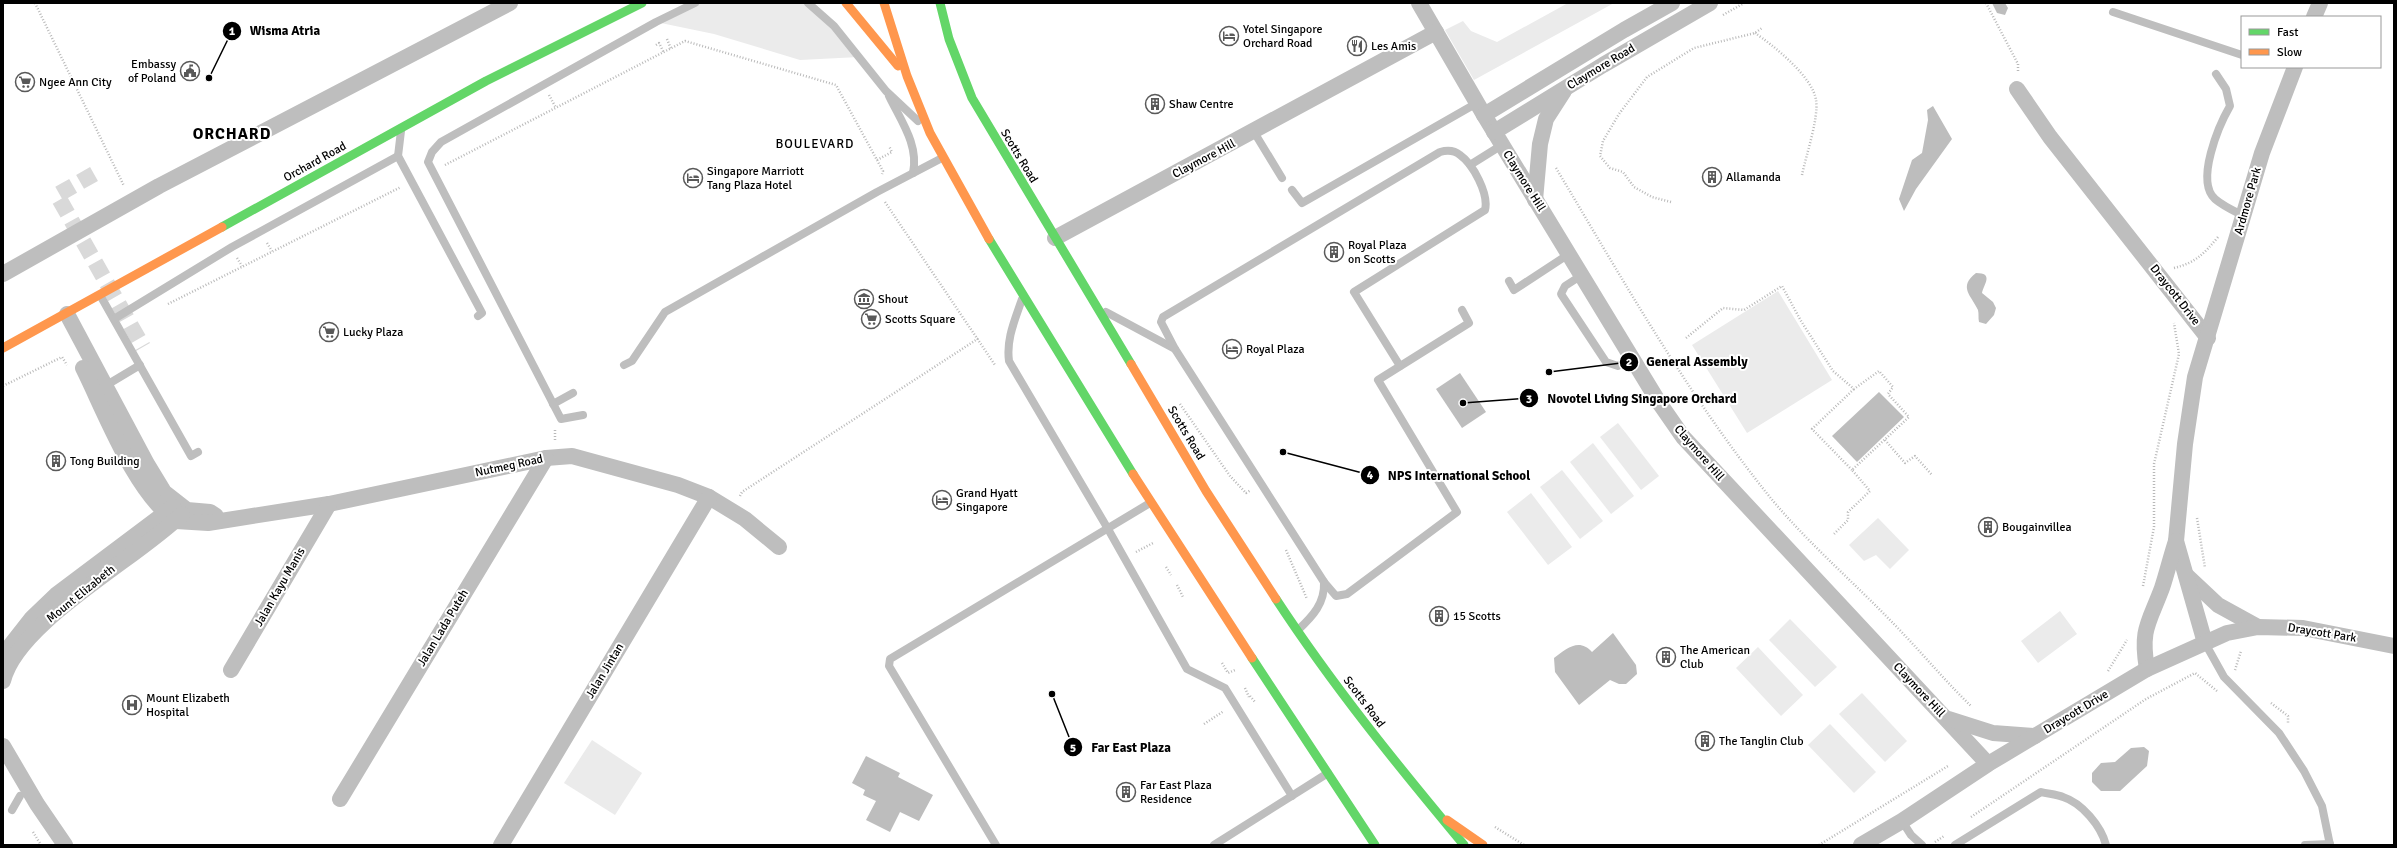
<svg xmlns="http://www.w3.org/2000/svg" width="2397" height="848" viewBox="0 0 2397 848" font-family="Signika,sans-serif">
	<rect width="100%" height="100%" fill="#fff"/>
	<g fill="#ebebeb">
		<polygon points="695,3 808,3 859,57 800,60 714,34 656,22"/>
		<polygon points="1568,3 1614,3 1474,80 1445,30 1463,21 1471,31 1497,42"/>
		<polygon points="1778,291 1832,380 1747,433 1692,345"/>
		<polygon points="1618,423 1659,476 1641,490 1600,437"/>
		<polygon points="1593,443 1634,496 1611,514 1570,462"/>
		<polygon points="1562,470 1603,521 1580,539 1540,487"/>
		<polygon points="1531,493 1572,547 1548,565 1507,512"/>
		<polygon points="1878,518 1909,550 1890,569 1876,555 1864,561 1849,545"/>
		<polygon points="2060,611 2077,634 2038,663 2021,641"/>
		<polygon points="1790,619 1837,667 1815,687 1769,640"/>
		<polygon points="1758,647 1803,695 1781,716 1736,668"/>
		<polygon points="1862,693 1907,741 1885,762 1839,714"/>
		<polygon points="1830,724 1876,772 1854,793 1808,745"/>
		<polygon points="592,740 642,773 615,815 564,783"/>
	</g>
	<g fill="#bdbdbd">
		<polygon points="1992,3 2005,3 2008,8 2005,15 1997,13"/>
		<polygon points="1933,106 1952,139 1916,189 1904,211 1899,199 1912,160 1922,153 1928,120 1927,110"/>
		<path d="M1976 273C1994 273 1984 284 1982 293L1993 302 1996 308 1994 315 1986 324 1979 322C1978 318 1979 314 1978 310 1971 295 1958 287 1976 273Z"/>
		<polygon points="1460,373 1486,412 1462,428 1436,389"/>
		<polygon points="1879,392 1904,417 1857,462 1832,436"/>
		<path d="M1613 633 1636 665 1637 674 1626 684H1619L1610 680 1579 705 1555 672 1554 658C1566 649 1579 637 1592 652Z"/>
		<polygon points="2144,747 2149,751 2147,766 2120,791 2101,791 2092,782 2092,773 2101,763 2115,762 2131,748"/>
		<polygon points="866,756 900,773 898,777 933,795 919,821 900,812 890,832 866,820 876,801 863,795 865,790 852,783"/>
	</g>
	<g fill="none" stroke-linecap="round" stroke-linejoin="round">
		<polyline stroke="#d9d9d9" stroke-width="16" stroke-dasharray="16 8" stroke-linecap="butt" points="94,174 57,195 143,347"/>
		<g stroke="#b9b9b9" stroke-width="2.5" stroke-dasharray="1 2" stroke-linecap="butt">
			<polyline points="35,3 124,186"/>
			<polyline points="1986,3 2018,64 2018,72"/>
			<polyline points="1723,15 1744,3"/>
			<path d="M1755 33C1773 45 1813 77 1816 100 1819 118 1806 155 1802 175"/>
			<polyline points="667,39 671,49"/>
			<polyline points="656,45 659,43 664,53"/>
			<polyline points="549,95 556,108"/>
			<polyline points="211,129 215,137"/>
			<polyline points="877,160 892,152 889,146"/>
			<polyline points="445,165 685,41 836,85 883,171 882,174"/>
			<path d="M1556 168C1623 280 1687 394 1769 496 1805 540 1849 578 1889 619 1917 647 1942 678 1971 706"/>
			<polyline points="885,202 995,365"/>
			<polyline points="1671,202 1652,197 1634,187 1623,172 1610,168 1600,156 1603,141 1619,114 1647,77 1694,48 1755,33 1762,28"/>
			<polyline points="267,243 272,251"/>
			<polyline points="237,258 242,266"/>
			<path d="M2174 268C2195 263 2204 254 2218 237"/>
			<polyline points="168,304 401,187"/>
			<polyline points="1686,338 1723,308 1744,310 1782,286 1801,321 1833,371 1854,389 1879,371 1893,387 1888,394 1909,417 1852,470 1870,491 1848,512 1848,520 1834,534"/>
			<polyline points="3,386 62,357 67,365"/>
			<polyline points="1180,404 1230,476 1246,493 1251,490"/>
			<polyline points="555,430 555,441"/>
			<polyline points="1885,440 1905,463 1915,456 1932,475"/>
			<polyline points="1852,470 1812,429 1854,389"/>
			<polyline points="740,496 742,492 979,338"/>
			<polyline points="2197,518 2205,568"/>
			<polyline points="1286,550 1307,599"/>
			<polyline points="1136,552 1153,543"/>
			<polyline points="1166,567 1171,575"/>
			<polyline points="1177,585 1183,597"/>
			<polyline points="2143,586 2154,527 2154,464 2179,354 2174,323"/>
			<polyline points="1222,663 1228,673 1235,670 1236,671"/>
			<polyline points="2235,670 2241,651"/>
			<polyline points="2108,671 2127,640"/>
			<polyline points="1245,688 1249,697"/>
			<polyline points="1250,696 1255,702"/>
			<polyline points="2271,703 2288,716 2288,723"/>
			<polyline points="1204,724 1224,711"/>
			<polyline points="1971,817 2146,699 2195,673 2217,691"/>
			<polyline points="1495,827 1524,845"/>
			<polyline points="33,832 41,845"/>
			<polyline points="1935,842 1944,836"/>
			<polyline points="1819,845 1948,766"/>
		</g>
		<g stroke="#bebebe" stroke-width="8">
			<polyline points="808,3 834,26 886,91 918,121"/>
			<polyline points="2113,12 2242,55"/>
			<path d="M2216 74 2226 89 2230 106C2219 125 2195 181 2215 199 2223 206 2234 211 2244 216"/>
			<path d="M889 96C901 121 919 145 913 173"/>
			<polyline points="401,131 398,156 482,313 478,316"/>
			<polyline points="1254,132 1282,178"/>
			<polyline points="1470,165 1502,145"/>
			<polyline points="1292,190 1302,203 1477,103"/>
			<polyline points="1582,275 1565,286 1561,294 1606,362 1618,366 1631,357"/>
			<polyline points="1509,281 1514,290 1569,254"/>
			<polyline points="100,295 191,456 198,452"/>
			<path d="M1022 299C1015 320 1006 339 1009 361L1108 529 1187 669 1225 688 1292 796"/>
			<polyline points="1106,312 1175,349 1324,582 1336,596 1347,594 1457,512 1378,380 1469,323 1462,310"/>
			<polyline points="114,319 232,247 398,156"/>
			<path d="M1175 349 1161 322 1163 317 1440 152C1447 150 1454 150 1460 155 1473 164 1489 194 1485 210L1354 292 1400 366"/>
			<polyline points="624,365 632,361 665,312 877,192 942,158"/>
			<polyline points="105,386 140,365"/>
			<polyline points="553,404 573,393"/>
			<polyline points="583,415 561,419 428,162 432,152 441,142 656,22 695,3"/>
			<path d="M1298 630C1313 616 1325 603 1324 582"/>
			<polyline points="2205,643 2224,677 2279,733 2304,771 2322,806 2330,845"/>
			<polyline points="12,810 20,796"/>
			<polyline points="1902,821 1911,835 1922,845"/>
			<polyline points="996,845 889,666 890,659 1150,503"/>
			<polyline points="1214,845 1328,773"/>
			<path d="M1955 845 2041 792C2048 794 2056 794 2063 797 2082 803 2101 826 2106 845"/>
			<polyline points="2305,845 2330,844"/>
		</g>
		<g stroke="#bebebe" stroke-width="16">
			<polyline points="1419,3 1484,115 1658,401 1683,437 1988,764"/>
			<polyline points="2314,17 2320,3"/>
			<polyline points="2017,89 2050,137 2208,338"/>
			<polyline points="1484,115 1624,30 1672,3"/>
			<polyline points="1494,132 1603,65 1710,3"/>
			<polyline points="1535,200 1540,144 1546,119 1564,91"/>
			<polyline points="1055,238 1436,32"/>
			<polyline points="3,274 159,186 510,3"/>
			<polyline points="67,314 147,464 164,492 187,510 210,512 216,516"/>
			<path d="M83 368C105 412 135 493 176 521"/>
			<polyline points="176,521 208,523 329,504 546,458 572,456 678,485 709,497 745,519 779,547"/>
			<polyline points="2186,575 2218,605 2258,627"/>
			<polyline points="2205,643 2176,541 2185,444 2195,377 2262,153 2295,67"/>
			<polyline points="3,655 32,618 56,595 173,507"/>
			<path d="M2147 669C2140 629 2149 623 2162 588 2167 573 2171 556 2176 541"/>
			<polyline points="231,670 329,504"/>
			<path d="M3 681C17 622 138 558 182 514"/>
			<polyline points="1949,719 1993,733 2035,736"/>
			<polyline points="3,746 37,804 65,845"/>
			<polyline points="340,799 546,458"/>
			<polyline points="501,845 709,497"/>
			<polyline points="1861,845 1902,821 1988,764 2147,669 2227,633 2258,627 2303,628 2394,646"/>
		</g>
		<g stroke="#63d668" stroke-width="9">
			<polyline points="940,3 949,39 972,98 1131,364"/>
			<polyline points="222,227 486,81 642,3"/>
			<polyline points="989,239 1133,474"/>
			<path d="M1276 599C1333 686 1398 766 1464 845"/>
			<polyline points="1252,658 1375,845"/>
		</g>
		<g stroke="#ff974d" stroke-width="9">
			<polyline points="846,3 898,66"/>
			<polyline points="884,3 907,76 930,133 989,239"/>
			<polyline points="3,348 222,227"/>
			<polyline points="1131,364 1206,491 1276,599"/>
			<polyline points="1133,474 1252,658"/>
			<polyline points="1447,820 1483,845"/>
		</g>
	</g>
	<defs>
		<symbol id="hotel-ring" viewBox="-11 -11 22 22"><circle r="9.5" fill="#fff" stroke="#595959" stroke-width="1.5"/><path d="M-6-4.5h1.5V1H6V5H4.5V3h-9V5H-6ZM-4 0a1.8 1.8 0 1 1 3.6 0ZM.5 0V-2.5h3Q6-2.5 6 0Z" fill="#595959"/></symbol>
		<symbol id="restaurant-ring" viewBox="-11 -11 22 22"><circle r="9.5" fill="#fff" stroke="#595959" stroke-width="1.5"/><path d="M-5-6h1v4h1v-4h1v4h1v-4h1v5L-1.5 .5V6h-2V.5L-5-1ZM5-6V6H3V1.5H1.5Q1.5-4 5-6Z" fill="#595959"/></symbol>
		<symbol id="civic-ring" viewBox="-11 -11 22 22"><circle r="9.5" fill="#fff" stroke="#595959" stroke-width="1.5"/><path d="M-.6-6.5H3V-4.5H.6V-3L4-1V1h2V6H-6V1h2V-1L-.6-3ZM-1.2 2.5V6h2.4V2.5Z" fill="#595959"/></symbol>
		<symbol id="supermarket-ring" viewBox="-11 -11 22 22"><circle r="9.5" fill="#fff" stroke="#595959" stroke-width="1.5"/><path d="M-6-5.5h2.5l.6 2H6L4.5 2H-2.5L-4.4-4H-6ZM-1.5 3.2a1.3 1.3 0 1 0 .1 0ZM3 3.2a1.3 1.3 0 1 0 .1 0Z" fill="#595959"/></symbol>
		<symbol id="building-ring" viewBox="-11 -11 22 22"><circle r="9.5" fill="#fff" stroke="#595959" stroke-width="1.5"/><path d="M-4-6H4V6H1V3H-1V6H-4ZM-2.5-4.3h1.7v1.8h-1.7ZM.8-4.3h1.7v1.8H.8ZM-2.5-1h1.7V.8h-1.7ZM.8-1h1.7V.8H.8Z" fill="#595959"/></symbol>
		<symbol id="museum-ring" viewBox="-11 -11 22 22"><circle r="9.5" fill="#fff" stroke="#595959" stroke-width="1.5"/><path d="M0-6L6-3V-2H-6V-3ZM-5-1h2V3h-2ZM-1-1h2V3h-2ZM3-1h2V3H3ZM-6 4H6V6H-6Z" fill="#595959"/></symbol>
		<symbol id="hospital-ring" viewBox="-11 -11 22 22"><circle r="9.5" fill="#fff" stroke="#595959" stroke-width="1.5"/><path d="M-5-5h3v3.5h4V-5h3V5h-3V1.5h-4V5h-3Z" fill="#595959"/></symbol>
	</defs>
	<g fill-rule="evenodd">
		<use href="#hotel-ring" x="1218" y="25" width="22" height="22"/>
		<use href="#restaurant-ring" x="1346" y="35" width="22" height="22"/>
		<use href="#civic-ring" x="179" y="60" width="22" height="22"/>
		<use href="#supermarket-ring" x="14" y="71" width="22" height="22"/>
		<use href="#building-ring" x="1144" y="93" width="22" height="22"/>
		<use href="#building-ring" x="1701" y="166" width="22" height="22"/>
		<use href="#hotel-ring" x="682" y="167" width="22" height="22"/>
		<use href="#building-ring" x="1323" y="241" width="22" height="22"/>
		<use href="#museum-ring" x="853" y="288" width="22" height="22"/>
		<use href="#supermarket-ring" x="860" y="308" width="22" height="22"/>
		<use href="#supermarket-ring" x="318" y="321" width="22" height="22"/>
		<use href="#hotel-ring" x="1221" y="338" width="22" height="22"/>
		<use href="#building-ring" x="45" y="450" width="22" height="22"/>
		<use href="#hotel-ring" x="931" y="489" width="22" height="22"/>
		<use href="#building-ring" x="1977" y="516" width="22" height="22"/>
		<use href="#building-ring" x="1428" y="605" width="22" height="22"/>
		<use href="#building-ring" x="1655" y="646" width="22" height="22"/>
		<use href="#hospital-ring" x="121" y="694" width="22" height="22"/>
		<use href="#building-ring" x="1694" y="730" width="22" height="22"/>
		<use href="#building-ring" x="1115" y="781" width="22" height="22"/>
	</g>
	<g text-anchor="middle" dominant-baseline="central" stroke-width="4" stroke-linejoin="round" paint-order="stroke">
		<g font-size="12" fill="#000" stroke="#fff" text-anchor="start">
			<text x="1243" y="29">Yotel Singapore<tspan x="1243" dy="14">Orchard Road</tspan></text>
			<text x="1371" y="46">Les Amis</text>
			<text x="176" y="64" text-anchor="end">Embassy<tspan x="176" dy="14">of Poland</tspan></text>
			<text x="39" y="82">Ngee Ann City</text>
			<text x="1169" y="104">Shaw Centre</text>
			<text x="707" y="171">Singapore Marriott<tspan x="707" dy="14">Tang Plaza Hotel</tspan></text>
			<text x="1726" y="177">Allamanda</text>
			<text x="1348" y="245">Royal Plaza<tspan x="1348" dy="14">on Scotts</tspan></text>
			<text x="878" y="299">Shout</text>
			<text x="885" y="319">Scotts Square</text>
			<text x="343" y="332">Lucky Plaza</text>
			<text x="1246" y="349">Royal Plaza</text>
			<text x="70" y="461">Tong Building</text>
			<text x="956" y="493">Grand Hyatt<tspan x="956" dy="14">Singapore</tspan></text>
			<text x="2002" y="527">Bougainvillea</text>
			<text x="1453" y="616">15 Scotts</text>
			<text x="1680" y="650">The American<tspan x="1680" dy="14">Club</tspan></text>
			<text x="146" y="698">Mount Elizabeth<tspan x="146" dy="14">Hospital</tspan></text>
			<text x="1719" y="741">The Tanglin Club</text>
			<text x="1140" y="785">Far East Plaza<tspan x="1140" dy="14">Residence</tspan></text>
		</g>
		<g font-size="12" fill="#000" stroke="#fff">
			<text transform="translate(1601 67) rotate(-31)">Claymore Road</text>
			<text transform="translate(1019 156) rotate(59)">Scotts Road</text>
			<text transform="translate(1204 159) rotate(-28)">Claymore Hill</text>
			<text transform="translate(315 162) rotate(-29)">Orchard Road</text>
			<text transform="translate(1524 181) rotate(58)">Claymore Hill</text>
			<text transform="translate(2248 201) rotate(-74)">Ardmore Park</text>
			<text transform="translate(2175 295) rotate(52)">Draycott Drive</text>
			<text transform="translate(1186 433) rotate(59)">Scotts Road</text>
			<text transform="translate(1699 453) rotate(49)">Claymore Hill</text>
			<text transform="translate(509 466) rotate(-12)">Nutmeg Road</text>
			<text transform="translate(280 587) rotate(-60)">Jalan Kayu Manis</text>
			<text transform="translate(81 594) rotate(-39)">Mount Elizabeth</text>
			<text transform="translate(443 628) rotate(-59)">Jalan Lada Puteh</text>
			<text transform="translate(2322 633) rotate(9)">Draycott Park</text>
			<text transform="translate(605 671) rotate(-59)">Jalan Jintan</text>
			<text transform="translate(1919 690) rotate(47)">Claymore Hill</text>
			<text transform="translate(1364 702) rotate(53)">Scotts Road</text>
			<text transform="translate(2076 712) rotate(-31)">Draycott Drive</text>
		</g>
		<g font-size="13" letter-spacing="1" fill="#000" stroke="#fff">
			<text x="815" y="144">BOULEVARD</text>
		</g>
		<g font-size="16" font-weight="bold" letter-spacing="1" fill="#000" stroke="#fff">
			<text x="232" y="134">ORCHARD</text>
		</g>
	</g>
	<path fill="none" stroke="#000" stroke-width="1.5" d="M209 78L232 31M1549 372L1629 362M1463 403L1529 398M1283 452L1370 475M1052 694L1073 747"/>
	<g fill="#000" stroke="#fff" stroke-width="1.5">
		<circle cx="209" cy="78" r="4"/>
		<circle cx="1549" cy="372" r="4"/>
		<circle cx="1463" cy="403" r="4"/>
		<circle cx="1283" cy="452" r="4"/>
		<circle cx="1052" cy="694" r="4"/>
		<circle cx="232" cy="31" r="10"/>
		<circle cx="1629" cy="362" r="10"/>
		<circle cx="1529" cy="398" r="10"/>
		<circle cx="1370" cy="475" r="10"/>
		<circle cx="1073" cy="747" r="10"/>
	</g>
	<g font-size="12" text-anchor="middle" font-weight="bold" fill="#fff">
		<text x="232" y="35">1</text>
		<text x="1629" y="366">2</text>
		<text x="1529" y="403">3</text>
		<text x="1370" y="479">4</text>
		<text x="1073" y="752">5</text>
	</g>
	<g font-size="13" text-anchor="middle" font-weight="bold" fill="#000" stroke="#fff" stroke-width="4" stroke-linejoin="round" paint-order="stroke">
		<text x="285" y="35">Wisma Atria</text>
		<text x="1697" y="366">General Assembly</text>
		<text x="1642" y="403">Novotel Living Singapore Orchard</text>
		<text x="1459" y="480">NPS International School</text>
		<text x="1131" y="752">Far East Plaza</text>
	</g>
	<rect width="2397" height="848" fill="none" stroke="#000000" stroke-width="8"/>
	<rect x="2241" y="16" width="140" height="52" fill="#ffffff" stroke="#999999"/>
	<rect x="2249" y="29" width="20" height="6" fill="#63d668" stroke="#999999"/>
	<text x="2277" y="36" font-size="12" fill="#000000">Fast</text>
	<rect x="2249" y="49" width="20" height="6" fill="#ff974d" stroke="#999999"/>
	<text x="2277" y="56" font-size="12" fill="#000000">Slow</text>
</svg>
